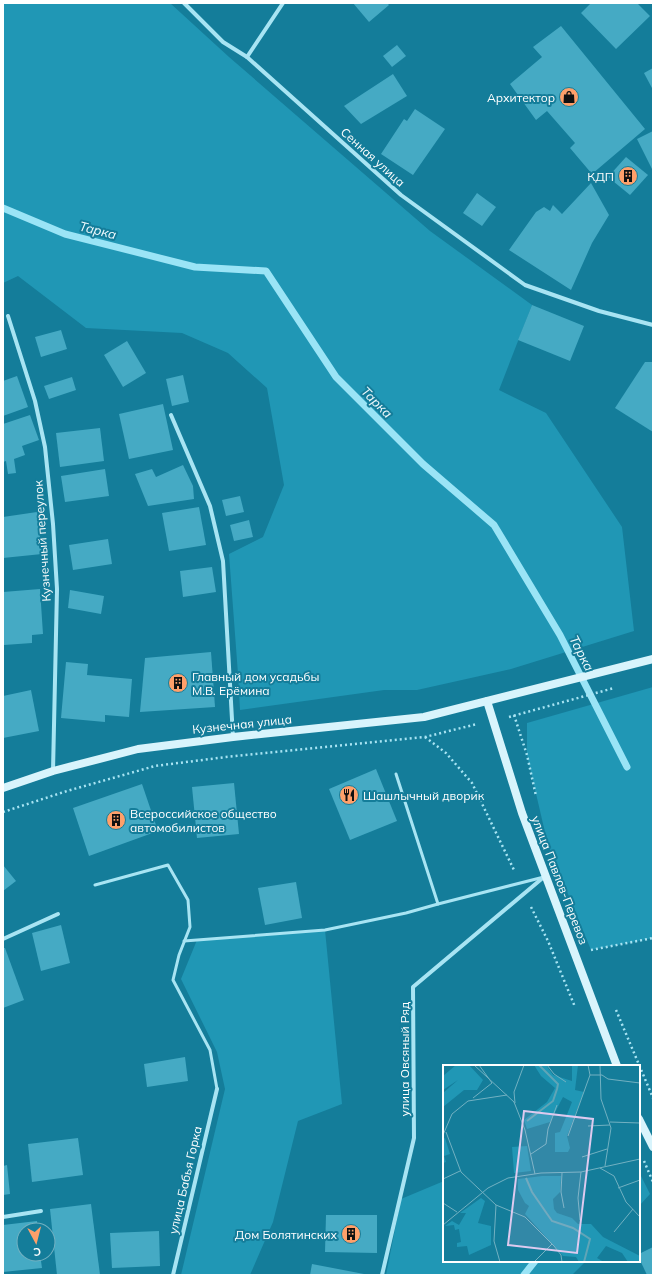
<svg xmlns="http://www.w3.org/2000/svg" width="656" height="1278" viewBox="0 0 656 1278" font-family="Mulish,sans-serif">
	<rect width="100%" height="100%" fill="#147d9a"/>
	<g fill="#2097b5">
		<polygon points="3,3 170,3 229,57 430,231 532,305 499,390 546,413 622,527 634,631 511,669 417,690 384,690 240,710 238,674 229,554 263,537 284,485 267,388 228,353 182,333 86,328 18,276 3,283"/>
		<polygon points="653,687 653,938 591,950 548,845 527,755 527,723"/>
		<polygon points="325,930 342,1104 298,1121 273,1222 250,1275 181,1275 225,1089 217,1052 181,979 197,940"/>
		<polygon points="639,1172 650,1194 639,1206"/>
		<polygon points="444,1181 444,1261 586,1261 572,1275 386,1275 401,1199"/>
	</g>
	<g fill="none" stroke-linecap="round" stroke-linejoin="round">
		<g stroke="#9ae4f6" stroke-width="7">
			<polyline points="3,208 65,234 195,267 266,271 336,377 423,464 494,525 560,635 627,767"/>
			<polyline points="524,1275 535,1261"/>
		</g>
	</g>
	<g fill="#45aac4">
		<polygon points="353,3 387,3 389,5 369,22"/>
		<polygon points="591,3 639,3 638,4 650,16 616,49 581,13"/>
		<polygon points="561,26 645,129 592,174 570,148 575,143 547,111 536,120 510,84 542,57 533,47"/>
		<polygon points="397,45 406,56 392,67 383,56"/>
		<polygon points="653,68 653,90 644,73"/>
		<polygon points="393,74 407,96 361,124 344,106"/>
		<polygon points="415,109 445,129 413,175 381,154 404,119 407,121"/>
		<polygon points="653,131 653,171 637,139"/>
		<polygon points="626,157 648,175 630,195 608,177"/>
		<polygon points="591,183 609,215 592,243 571,290 509,250 536,212 544,207 550,211 553,205 562,214"/>
		<polygon points="477,193 496,207 482,226 463,213"/>
		<polygon points="532,305 584,326 570,361 518,340"/>
		<polygon points="61,330 67,349 41,357 35,337"/>
		<polygon points="127,341 146,373 123,387 104,355"/>
		<polygon points="645,362 653,362 653,432 615,408"/>
		<polygon points="183,375 189,402 172,406 166,379"/>
		<polygon points="17,376 28,407 3,416 3,381"/>
		<polygon points="72,377 76,390 49,399 44,386"/>
		<polygon points="163,404 173,450 129,459 119,414"/>
		<polygon points="30,415 39,440 22,446 25,455 14,459 16,473 8,474 6,461 3,462 3,424"/>
		<polygon points="100,428 104,461 60,467 56,433"/>
		<polygon points="183,465 193,486 194,499 148,506 135,474 152,469 156,477"/>
		<polygon points="105,469 109,496 65,502 61,476"/>
		<polygon points="240,496 244,512 226,516 222,500"/>
		<polygon points="199,507 206,545 169,551 162,513"/>
		<polygon points="37,512 42,554 3,558 3,517"/>
		<polygon points="249,520 253,537 234,541 230,525"/>
		<polygon points="108,539 112,564 73,570 69,545"/>
		<polygon points="212,567 216,592 183,597 180,571"/>
		<polygon points="40,589 43,634 32,635 32,643 4,645 3,637 3,592"/>
		<polygon points="70,590 104,596 101,614 68,608"/>
		<polygon points="211,652 215,707 140,712 145,658"/>
		<polygon points="66,662 88,664 87,675 132,679 129,717 105,715 105,722 61,718"/>
		<polygon points="31,690 39,731 3,738 3,696"/>
		<polygon points="376,769 397,821 350,840 329,789"/>
		<polygon points="234,783 239,834 197,838 192,787"/>
		<polygon points="142,784 158,831 89,856 73,808"/>
		<polygon points="3,865 16,881 3,891"/>
		<polygon points="296,882 302,918 265,925 258,888"/>
		<polygon points="61,925 70,963 41,971 32,933"/>
		<polygon points="3,948 5,948 24,1000 3,1008"/>
		<polygon points="185,1057 188,1081 147,1087 144,1064"/>
		<polygon points="78,1138 83,1175 32,1182 28,1144"/>
		<polygon points="7,1165 10,1194 3,1195 3,1166"/>
		<polygon points="91,1204 100,1275 57,1275 50,1209"/>
		<polygon points="326,1215 377,1215 377,1253 325,1252"/>
		<polygon points="37,1221 38,1230 24,1230 24,1254 40,1254 42,1268 3,1272 3,1225"/>
		<polygon points="159,1231 160,1266 112,1268 110,1233"/>
		<polygon points="653,1247 653,1275 647,1275 639,1258 639,1254"/>
		<polygon points="312,1264 364,1274 364,1275 310,1275"/>
	</g>
	<g fill="none" stroke-linecap="round" stroke-linejoin="round">
		<g stroke="#a8e4f3" stroke-width="2.5" stroke-dasharray="2 3" stroke-linecap="butt">
			<polyline points="514,715 527,755 536,796"/>
			<polyline points="509,717 614,688"/>
			<polyline points="425,737 446,753 472,783 514,870"/>
			<polyline points="3,812 67,791 155,766 226,757 425,737 477,724"/>
			<polyline points="531,907 548,941 575,1007"/>
			<polyline points="591,950 653,938"/>
			<polyline points="616,1010 653,1098"/>
			<polyline points="644,1161 653,1182"/>
		</g>
		<g stroke="#a8e4f3" stroke-width="3">
			<polyline points="396,774 438,904"/>
			<polyline points="95,885 168,865 188,900 190,927 179,955 173,980 210,1050 217,1089"/>
			<polyline points="184,941 325,930 406,913 438,904 544,877"/>
		</g>
		<g stroke="#a8e4f3" stroke-width="4">
			<polyline points="184,3 223,42 247,57 401,195 525,285 599,311 653,325"/>
			<polyline points="247,57 283,3"/>
			<polyline points="8,316 35,401 45,447 53,524 57,589 53,771"/>
			<polyline points="171,415 210,506 223,561 233,737"/>
			<polyline points="3,939 58,914"/>
			<polyline points="3,1217 41,1211"/>
			<polyline points="173,1275 217,1089"/>
			<polyline points="382,1275 414,1138 413,987 545,876"/>
		</g>
		<g stroke="#d8f4fc" stroke-width="8">
			<polyline points="487,701 522,813 617,1066"/>
			<polyline points="3,788 53,771 138,749 233,737 424,717 653,659"/>
			<polyline points="639,1119 653,1147"/>
		</g>
	</g>
	<defs>
		<symbol id="shop-disc" viewBox="-11 -11 22 22"><circle r="9.5" fill="#ffa06a" stroke="#147d9a"/><path d="M-5-2.5h2.3a2.7 3.5 0 0 1 5.4 0H5L5.5 6h-11ZM-1.5-2.5h3a1.5 2.3 0 0 0-3 0Z" fill="#111"/></symbol>
		<symbol id="building-disc" viewBox="-11 -11 22 22"><circle r="9.5" fill="#ffa06a" stroke="#147d9a"/><path d="M-4-6H4V6H1V3H-1V6H-4ZM-2.5-4.3h1.7v1.8h-1.7ZM.8-4.3h1.7v1.8H.8ZM-2.5-1h1.7V.8h-1.7ZM.8-1h1.7V.8H.8Z" fill="#111"/></symbol>
		<symbol id="restaurant-disc" viewBox="-11 -11 22 22"><circle r="9.5" fill="#ffa06a" stroke="#147d9a"/><path d="M-5-6h1v4h1v-4h1v4h1v-4h1v5L-1.5 .5V6h-2V.5L-5-1ZM5-6V6H3V1.5H1.5Q1.5-4 5-6Z" fill="#111"/></symbol>
	</defs>
	<g fill-rule="evenodd">
		<use href="#shop-disc" x="558" y="86" width="22" height="22"/>
		<use href="#building-disc" x="617" y="165" width="22" height="22"/>
		<use href="#building-disc" x="167" y="672" width="22" height="22"/>
		<use href="#restaurant-disc" x="338" y="784" width="22" height="22"/>
		<use href="#building-disc" x="105" y="809" width="22" height="22"/>
		<use href="#building-disc" x="340" y="1223" width="22" height="22"/>
	</g>
	<g text-anchor="middle" dominant-baseline="central" stroke-width="4" stroke-linejoin="round" paint-order="stroke">
		<g font-size="12" fill="#fff" stroke="#147d9a" text-anchor="end">
			<text x="555" y="97">Архитектор</text>
			<text x="614" y="176">КДП</text>
			<text x="192" y="676" text-anchor="start">Главный дом усадьбы<tspan x="192" dy="14">М.В. Ерёмина</tspan></text>
			<text x="363" y="795" text-anchor="start">Шашлычный дворик</text>
			<text x="130" y="813" text-anchor="start">Всероссийское общество<tspan x="130" dy="14">автомобилистов</tspan></text>
			<text x="337" y="1234">Дом Болятинских</text>
		</g>
		<g font-size="12" fill="#fff" stroke="#147d9a">
			<text transform="translate(373 157) rotate(42)">Сенная улица</text>
			<text transform="translate(42 541) rotate(-94)">Кузнечный переулок</text>
			<text transform="translate(242 724) rotate(-6)">Кузнечная улица</text>
			<text transform="translate(560 880) rotate(69)">улица Павлов-Перевоз</text>
			<text transform="translate(404 1059) rotate(-90)">улица Овсяный Ряд</text>
			<text transform="translate(185 1180) rotate(-77)">улица Бабья Горка</text>
		</g>
		<g font-size="13" font-style="italic" fill="#f0fbfe" stroke="#147d9a">
			<text transform="translate(98 230) rotate(14)">Тарка</text>
			<text transform="translate(377 402) rotate(45)">Тарка</text>
			<text transform="translate(582 653) rotate(63)">Тарка</text>
		</g>
	</g>
	<g transform="translate(443 1065)">
		<rect width="197" height="197" fill="#147d9a"/>
		<path d="M13 0H26L40 15 34 25H21L0 42V28L15 15 0 25V11ZM91 0H103L110 10 129 16V0H135L132 25 141 27 124 71 127 83 125 87H112V68L117 67 129 37 120 32 107 57 84 64 81 55 104 37 112 23 98 11ZM2 73 7 89 1 91 3 97 0 98V74ZM84 81 88 106 71 108 69 82ZM99 111H118L117 127 110 134 111 144 114 148 129 153 135 159H148L160 172 197 191V197H185L179 188 163 181 154 193 161 197H136L133 192 120 191 82 149 86 141 82 138 75 125V114ZM38 133 42 136 35 158 48 161V180L26 190 24 181 14 182V178L18 177 16 164 12 165 11 160 2 161 9 156 16 160 23 148H17Z" fill="#2097b5"/>
		<path fill="none" stroke="#60a5b7" stroke-width="2" d="M84 56 110 36 114 24 115 19 96 0M83 113 89 127 109 156 130 163 147 174 141 197"/>
		<path fill="none" stroke="#72b1c2" stroke-width="1" d="M31 0 71 37 82 65 92 109M104 0 111 9 123 17M157 0 158 34 168 63 162 101M147 10H159L165 14 197 18M30 33 49 18 36 0M72 38 71 27 81 0M167 57 197 58M145 61 167 60M3 67 18 107 53 140 82 152 111 181 118 190 119 197M0 70 9 49 25 36 64 30M125 71 147 10 145 0M88 89 103 79 105 64 114 40M139 92 164 84M157 103 171 111 183 137 197 152M119 108 118 127 121 143M0 114 17 106M175 123 197 115M0 138 14 147M53 140 51 176 57 197M137 155 135 133 138 107M0 160 45 123 65 113 98 108 138 107 197 94M171 167 190 144M91 197 109 179"/>
		<path fill="#decaef" fill-opacity="0.15" stroke="#decaef" stroke-width="2" d="M81 46 150 54 134 188 65 180Z"/>
		<rect width="197" height="197" fill="none" stroke="#fff" stroke-width="2"/>
	</g>
	<rect width="656" height="1278" fill="none" stroke="#ffffff" stroke-width="8"/>
	<g transform="translate(36 1242) rotate(173)"><circle r="19" fill="#147d9a" stroke="#72b1c2"/>
	<path d="M0-3L7 15L0 10L-7 15Z" fill="#ffa06a"/>
	<text y="-6" font-size="11" font-weight="bold" text-anchor="middle" fill="#ffffff">С</text>
	</g>
</svg>
